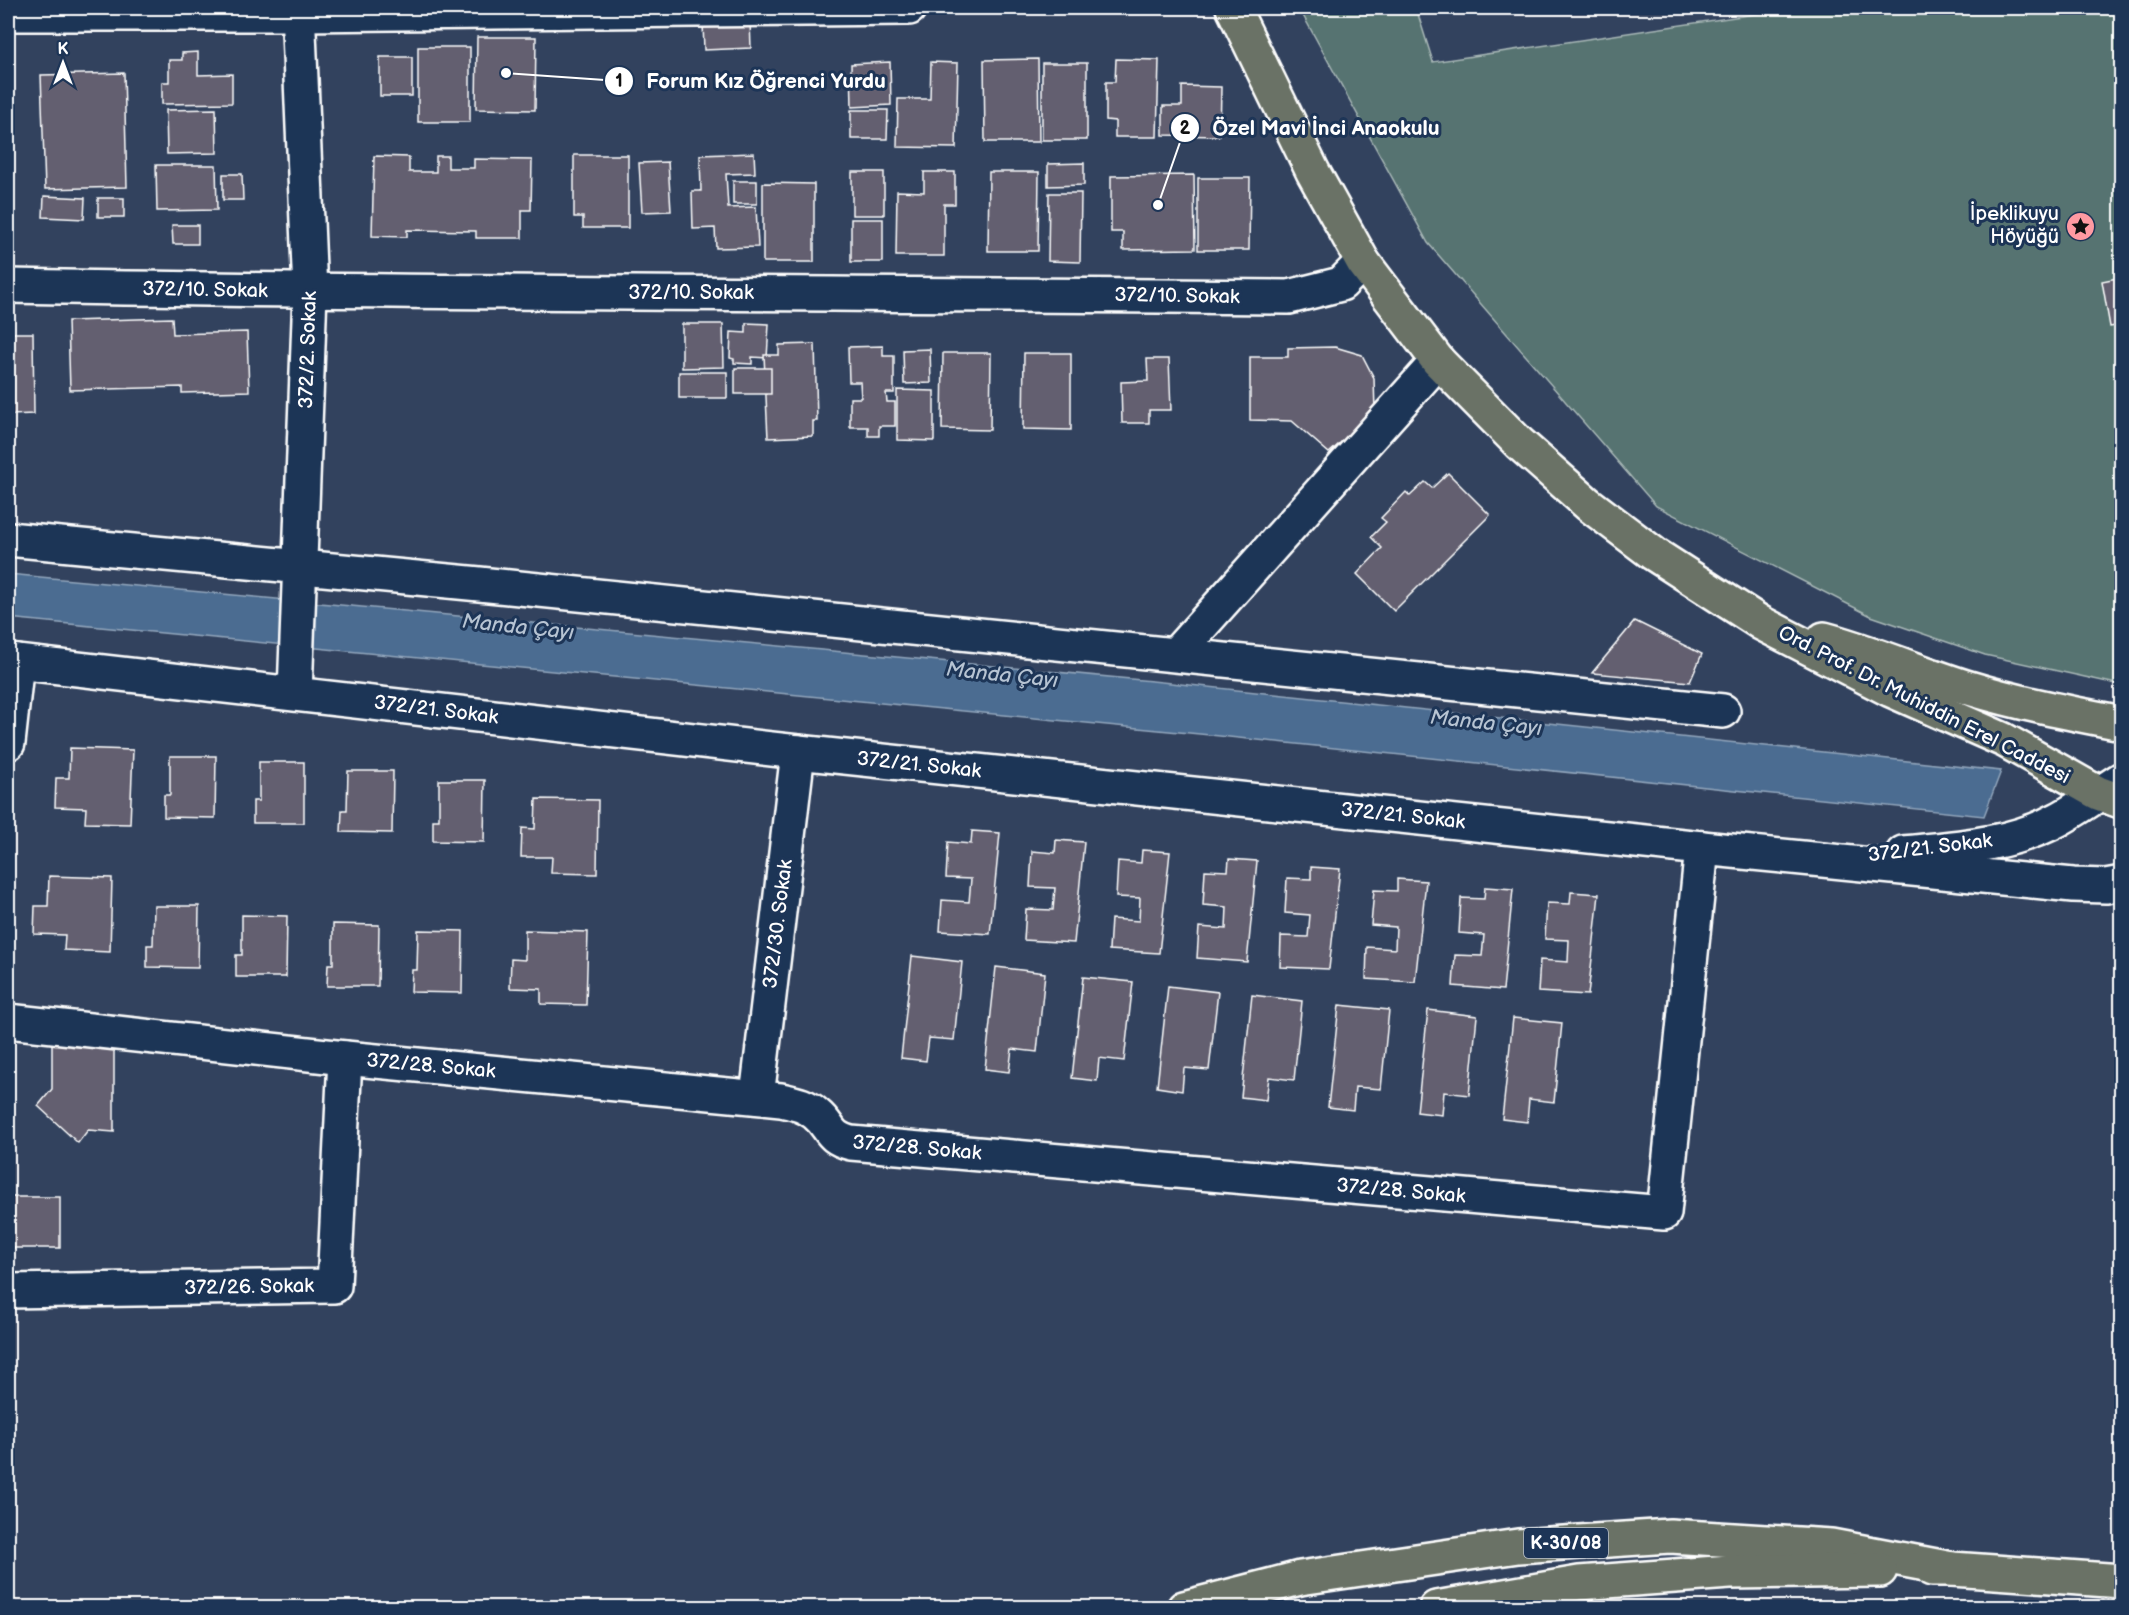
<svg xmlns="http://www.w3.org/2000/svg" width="2129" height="1615" viewBox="0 0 2129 1615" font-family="'Balsamiq Sans',sans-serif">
	<rect width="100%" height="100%" fill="#32425e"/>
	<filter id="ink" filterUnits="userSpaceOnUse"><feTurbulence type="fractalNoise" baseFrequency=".0167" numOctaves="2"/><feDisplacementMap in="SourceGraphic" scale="12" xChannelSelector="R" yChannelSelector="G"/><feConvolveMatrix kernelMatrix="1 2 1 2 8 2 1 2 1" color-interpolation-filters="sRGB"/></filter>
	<g filter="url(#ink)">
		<g fill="#567371" stroke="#aab9b8" stroke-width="1.5">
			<polygon points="1299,8 1416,8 1433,62 1796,8 2121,8 2121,685 1985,655 1871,616 1656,506 1428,243"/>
			<polygon points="1977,1605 2004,1607 1691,1607"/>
		</g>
		<polygon fill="#4b6c91" stroke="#93a7bd" stroke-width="1.5" points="8,574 1152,681 2001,771 1984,816 1210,735 8,618"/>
		<g fill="#635f6f" stroke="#fff" stroke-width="1.5">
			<polygon points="750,21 751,48 704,50 703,23"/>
			<polygon points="477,37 536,37 535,110 476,109"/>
			<rect x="418" y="47" width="52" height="75"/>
			<polygon points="198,52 198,75 232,74 232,103 162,104 162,82 169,82 169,60 182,60 182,53"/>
			<rect x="380" y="57" width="32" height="39"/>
			<polygon points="1038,59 1039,142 985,142 984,60"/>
			<polygon points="1116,59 1159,60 1157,137 1115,137 1115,121 1106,120 1106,82 1115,82"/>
			<polygon points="890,62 891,105 852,107 851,64"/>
			<polygon points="931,62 958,63 956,148 897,147 898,99 930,99"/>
			<rect x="1042" y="63" width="45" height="77"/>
			<polygon points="124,73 127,187 45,189 41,75"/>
			<polygon points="1182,86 1221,87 1220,136 1163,135 1163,106 1182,106"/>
			<polygon points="216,109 217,153 167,154 166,110"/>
			<polygon points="851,110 888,110 887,139 851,139"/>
			<polygon points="8,112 15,112 13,166 8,166"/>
			<polygon points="754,153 755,173 726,174 728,208 756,207 758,247 716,248 715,228 693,229 692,191 701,191 700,155"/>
			<polygon points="574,155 628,155 628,228 583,228 583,217 574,217"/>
			<polygon points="374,156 409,157 409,172 436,172 436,156 448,156 448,168 474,168 474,159 532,160 531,210 522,210 522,238 476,238 476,231 407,230 407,237 372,236"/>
			<polygon points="668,162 671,211 642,212 639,163"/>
			<polygon points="1084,163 1084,185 1048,186 1048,164"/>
			<polygon points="156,165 216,165 217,210 157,211"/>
			<rect x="852" y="172" width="32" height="43"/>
			<polygon points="924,172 955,172 955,204 944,204 944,256 896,256 897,191 924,192"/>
			<polygon points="989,172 1039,172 1038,251 988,251"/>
			<polygon points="223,174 242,174 243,200 223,200"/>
			<polygon points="1194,175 1195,249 1123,250 1123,232 1111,232 1111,176"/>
			<polygon points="1198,178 1250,178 1249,250 1198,250"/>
			<rect x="733" y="181" width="24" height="23"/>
			<polygon points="763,183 814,184 814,262 763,262"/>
			<polygon points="1049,193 1081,193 1080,262 1048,261"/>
			<polygon points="44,196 85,198 84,219 43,217"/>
			<rect x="98" y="198" width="26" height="19"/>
			<rect x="851" y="219" width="32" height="43"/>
			<polygon points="172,225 198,225 198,244 173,244"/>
			<polygon points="2122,277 2122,325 2110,327 2102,281"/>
			<polygon points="172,318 173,334 247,332 249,391 182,393 182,387 70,390 68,321"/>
			<polygon points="746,323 769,324 767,358 752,357 752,364 734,363 734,359 730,358 731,332 746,333"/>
			<polygon points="682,324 723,324 724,367 682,368"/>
			<polygon points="8,333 33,333 34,414 8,415"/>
			<polygon points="815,344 817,421 813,421 813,436 768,438 764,355 779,355 779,345"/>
			<polygon points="883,346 883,356 894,356 894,393 886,393 887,402 895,402 895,426 879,426 879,436 868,436 868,427 850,427 850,398 861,398 860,382 849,382 848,347"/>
			<polygon points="1335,347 1362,355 1374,378 1375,412 1329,453 1292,421 1250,420 1250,357 1288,357 1288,348"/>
			<polygon points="930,349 931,383 904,384 903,350"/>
			<polygon points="943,353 991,353 990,430 942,429"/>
			<polygon points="1024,353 1071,353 1071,430 1023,429"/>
			<polygon points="1147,359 1169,359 1171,410 1149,410 1149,423 1122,423 1121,382 1148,381"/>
			<rect x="735" y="368" width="36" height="26"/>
			<rect x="679" y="372" width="48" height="26"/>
			<polygon points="897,390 934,391 934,441 897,440"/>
			<polygon points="1448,473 1490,515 1394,611 1357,574 1382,548 1371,537 1386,522 1381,518 1406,492 1410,496 1425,482 1432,488"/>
			<polygon points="1635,621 1702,654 1690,682 1592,673"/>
			<polygon points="70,748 133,750 130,824 85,823 86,808 55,807 56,778 69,778"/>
			<polygon points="170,756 216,756 215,818 164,817 164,795 170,795"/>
			<polygon points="259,762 304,762 304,823 253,823 253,801 259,801"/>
			<polygon points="348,771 393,771 392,833 341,832 342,810 347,810"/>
			<polygon points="439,780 485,780 484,842 433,841 433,820 439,820"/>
			<polygon points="536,799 598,800 597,874 551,873 552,857 521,857 522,828 535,829"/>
			<polygon points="972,831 1000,833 990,934 940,931 942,900 969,902 971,879 946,878 948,842 971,844"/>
			<polygon points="1056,840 1084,842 1074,943 1024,940 1026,909 1053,910 1055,888 1030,887 1032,851 1055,853"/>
			<polygon points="1142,850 1170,852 1159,953 1109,950 1111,919 1139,921 1140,898 1116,897 1118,861 1141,863"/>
			<polygon points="1229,859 1257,861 1247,962 1197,958 1199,927 1226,929 1227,907 1203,905 1205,870 1228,871"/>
			<polygon points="1311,867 1340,869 1329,969 1280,967 1281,936 1308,937 1310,915 1285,913 1287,878 1311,879"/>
			<polygon points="49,876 112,878 110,952 64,950 65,935 34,934 35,906 48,906"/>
			<polygon points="1397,879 1426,881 1415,982 1366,979 1367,947 1395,949 1396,927 1371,925 1374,890 1397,891"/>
			<polygon points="1485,887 1513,889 1503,990 1453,986 1455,955 1482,956 1484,935 1459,933 1461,898 1484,899"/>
			<polygon points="1571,892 1599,894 1588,995 1538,992 1540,960 1568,962 1569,940 1545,939 1547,903 1570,904"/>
			<polygon points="154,906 199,906 198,968 147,967 147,945 153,945"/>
			<polygon points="242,915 287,916 286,977 236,977 236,955 242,955"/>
			<polygon points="333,924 379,925 378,986 327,986 328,964 333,964"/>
			<polygon points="418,930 463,931 462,993 411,992 412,970 417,970"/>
			<polygon points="525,930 588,932 586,1005 541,1004 541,989 510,988 511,959 525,960"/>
			<polygon points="912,956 962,962 954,1040 929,1038 926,1061 901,1058"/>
			<polygon points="996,967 1045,973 1037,1052 1012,1049 1009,1072 985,1069"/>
			<polygon points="1083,977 1133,982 1124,1061 1099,1058 1097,1081 1072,1078"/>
			<polygon points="1168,986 1218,992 1209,1070 1184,1068 1182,1091 1157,1087"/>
			<polygon points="1252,995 1302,1001 1294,1080 1269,1077 1266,1100 1241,1097"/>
			<polygon points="1339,1005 1389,1010 1381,1089 1355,1087 1353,1110 1328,1107"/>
			<polygon points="1428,1010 1477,1016 1469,1095 1444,1092 1442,1115 1417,1112"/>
			<polygon points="1513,1018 1562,1023 1554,1102 1529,1099 1527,1122 1502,1119"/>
			<polygon points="52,1044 114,1044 114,1132 88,1130 78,1143 38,1106 52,1089"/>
			<rect x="8" y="1197" width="52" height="51"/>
		</g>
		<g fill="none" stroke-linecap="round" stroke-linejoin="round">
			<defs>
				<g id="minor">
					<polyline points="8,14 299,14 909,8"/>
					<path d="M8 286C435 294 862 293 1289 297L1341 284 1363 262"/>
					<path d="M8 539C580 592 1151 651 1723 711"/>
					<polyline points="1176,654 1438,361"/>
					<polyline points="8,661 798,752 1702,848 2073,885 2106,886 2122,883"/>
					<polyline points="295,693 310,292 298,8"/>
					<polyline points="8,743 17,662"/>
					<path d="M1903 853C1955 848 2012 845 2059 819 2081 807 2101 792 2122 779"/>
					<path d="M8 1021 345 1058 781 1100C794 1103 806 1105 816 1114 832 1127 827 1137 851 1143L1664 1213 1702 848"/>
					<polyline points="757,1097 798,752"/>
					<polyline points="8,1291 334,1286 345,1058"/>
				</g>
				<g id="major">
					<polyline points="1233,8 1313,172 1363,262 1438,361 1519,443 1588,504 1654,554 1761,623 1891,690 2004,740 2098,793 2120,801"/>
					<path d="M1824 639C1873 652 1920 673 1969 688 2018 703 2070 713 2122 723"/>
				</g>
				<g id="highway">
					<polyline points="1932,1569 1952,1569 2122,1581"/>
					<polyline points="1184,1608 1300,1578 1518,1546 1670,1536 1831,1546 1952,1569"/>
					<polyline points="1436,1608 1579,1583 1730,1572 1880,1570"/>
				</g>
			</defs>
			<use href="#minor" stroke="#fff" stroke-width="38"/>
			<use href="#major" stroke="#fff" stroke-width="38"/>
			<use href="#highway" stroke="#fff" stroke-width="38"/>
			<use href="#minor" stroke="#1d3557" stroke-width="33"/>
			<use href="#major" stroke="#6a7266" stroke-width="33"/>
			<use href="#highway" stroke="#6a7266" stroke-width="33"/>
		</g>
	</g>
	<defs>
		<symbol id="sight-disc" viewBox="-11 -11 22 22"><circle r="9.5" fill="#ff9aa2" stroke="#1d3557"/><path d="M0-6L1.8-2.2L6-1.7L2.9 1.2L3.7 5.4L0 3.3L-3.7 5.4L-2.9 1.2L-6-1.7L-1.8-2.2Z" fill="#111"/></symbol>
	</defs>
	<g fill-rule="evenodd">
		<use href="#sight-disc" x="2064" y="210" width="33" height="33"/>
	</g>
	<g text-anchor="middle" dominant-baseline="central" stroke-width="6" stroke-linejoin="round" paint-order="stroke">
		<rect fill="#1d3557" stroke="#bbc2cd" stroke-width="1.5" x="1524" y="1528" width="84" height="30" rx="4.5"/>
		<g font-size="18" font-weight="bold" fill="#fff">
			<text x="1566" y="1543">K-30/08</text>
		</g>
		<g font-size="20" fill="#fff" stroke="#1d3557" text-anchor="end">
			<text x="2059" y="214">İpeklikuyu<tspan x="2059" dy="23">Höyüğü</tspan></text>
		</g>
		<g font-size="20" fill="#fff" stroke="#1d3557">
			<text transform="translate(205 290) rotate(1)">372/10. Sokak</text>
			<text x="691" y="293">372/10. Sokak</text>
			<text transform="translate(1177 296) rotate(1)">372/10. Sokak</text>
			<text transform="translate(308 350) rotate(-88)">372/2. Sokak</text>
			<text transform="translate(1924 705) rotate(27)">Ord. Prof. Dr. Muhiddin Erel Caddesi</text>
			<text transform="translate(436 710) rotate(7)">372/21. Sokak</text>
			<text transform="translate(919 765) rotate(6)">372/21. Sokak</text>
			<text transform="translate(1403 816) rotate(6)">372/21. Sokak</text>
			<text transform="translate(1930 848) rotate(-7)">372/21. Sokak</text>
			<text transform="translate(778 924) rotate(-83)">372/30. Sokak</text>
			<text transform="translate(431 1066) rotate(5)">372/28. Sokak</text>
			<text transform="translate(917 1148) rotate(5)">372/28. Sokak</text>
			<text transform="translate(1401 1191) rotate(5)">372/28. Sokak</text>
			<text transform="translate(249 1287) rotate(-1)">372/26. Sokak</text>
		</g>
		<g font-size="21" font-style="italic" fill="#b7c4d3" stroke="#1d3557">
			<text transform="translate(518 627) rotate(6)">Manda Çayı</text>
			<text transform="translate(1002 675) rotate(6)">Manda Çayı</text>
			<text transform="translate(1486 723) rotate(6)">Manda Çayı</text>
		</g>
	</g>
	<path fill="none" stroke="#fff" stroke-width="2" d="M506 73L619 81M1158 205L1185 128"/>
	<g fill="#fff" stroke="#1d3557" stroke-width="2">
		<circle cx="506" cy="73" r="6"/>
		<circle cx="1158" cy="205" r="6"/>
		<circle cx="619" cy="81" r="15"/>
		<circle cx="1185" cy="128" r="15"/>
	</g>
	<g font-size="18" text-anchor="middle" font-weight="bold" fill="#111">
		<text x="619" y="87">1</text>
		<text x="1185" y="134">2</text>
	</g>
	<g font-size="21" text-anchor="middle" font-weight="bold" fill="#fff" stroke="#1d3557" stroke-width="6" stroke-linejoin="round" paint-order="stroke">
		<text x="766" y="88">Forum Kız Öğrenci Yurdu</text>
		<text x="1326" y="135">Özel Mavi İnci Anaokulu</text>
	</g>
	<rect width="2129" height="1615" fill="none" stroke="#1d3557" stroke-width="30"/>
	<rect x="15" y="15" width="2099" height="1585" fill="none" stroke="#fff" stroke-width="2" filter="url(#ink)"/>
	<g transform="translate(63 63)" stroke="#1d3557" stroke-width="4.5" paint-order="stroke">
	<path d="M0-4.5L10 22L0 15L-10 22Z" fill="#ffffff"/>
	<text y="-9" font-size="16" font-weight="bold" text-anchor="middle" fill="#ffffff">K</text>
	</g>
</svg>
